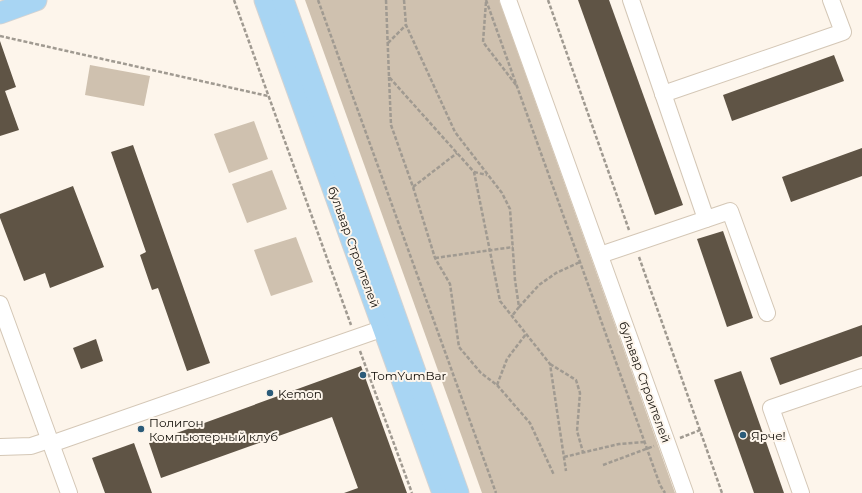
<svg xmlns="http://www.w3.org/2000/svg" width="862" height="493" viewBox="0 0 862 493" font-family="Montserrat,sans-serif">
	<rect width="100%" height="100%" fill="#fdf5eb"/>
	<g fill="#cfc1af">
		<polygon points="305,0 499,0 675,493 482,493"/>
		<polygon points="90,65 150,76 144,106 85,95"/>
		<polygon points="254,121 268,159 229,173 214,134"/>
		<polygon points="272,170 287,209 247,223 232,184"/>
		<polygon points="296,237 313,282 271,296 254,250"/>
	</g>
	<g fill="#5f5445">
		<polygon points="578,0 609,0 683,205 655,215"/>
		<polygon points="0,41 16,87 5,91 19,130 0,136"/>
		<polygon points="834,55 844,81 732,121 723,95"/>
		<polygon points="133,145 210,363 187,371 158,288 152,290 140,255 146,252 111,152"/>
		<polygon points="862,148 862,176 791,202 782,177"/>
		<polygon points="73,186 104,267 50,288 45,273 24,281 0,218 0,214"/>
		<polygon points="723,231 753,318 727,327 697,239"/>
		<polygon points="862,325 862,356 780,385 770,358"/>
		<polygon points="96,339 103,361 81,369 73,348"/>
		<polygon points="361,366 407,493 344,493 358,488 332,417 161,478 149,443"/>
		<polygon points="741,371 784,493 754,493 714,380"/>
		<polygon points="134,443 152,493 105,493 92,458"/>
	</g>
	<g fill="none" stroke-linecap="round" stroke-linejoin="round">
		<defs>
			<g id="minor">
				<polyline points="508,0 685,493"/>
				<polyline points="631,0 706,219"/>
				<polyline points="663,94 843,32 831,0"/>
				<polyline points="600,255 730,211 767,313"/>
				<polyline points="0,304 69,493"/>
				<polyline points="51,444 384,328"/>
				<polyline points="0,447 31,446 49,440"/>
				<polyline points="801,493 771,408 862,377"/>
			</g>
			<g id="major">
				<polyline points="265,0 443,493"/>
				<polyline points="283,0 458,493"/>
				<polyline points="0,13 36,0"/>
			</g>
		</defs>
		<use href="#minor" stroke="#d4c7b6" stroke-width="18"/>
		<use href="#major" stroke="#d4d3d2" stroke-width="23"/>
		<g stroke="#a09a91" stroke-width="2.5" stroke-dasharray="4 2" stroke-linecap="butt">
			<polyline points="234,0 351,325"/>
			<polyline points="318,0 496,493"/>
			<polyline points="386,0 389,77 474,172 500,301 550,364 566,471"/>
			<polyline points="404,0 406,25 455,132 502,193 510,209 515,280 519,307 512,316"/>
			<polyline points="486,0 660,485 665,493"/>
			<polyline points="548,0 629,230"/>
			<polyline points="486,2 483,42 516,85"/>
			<polyline points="0,36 268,96"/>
			<polyline points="388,43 406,25"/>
			<polyline points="389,77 391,125 413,187 435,258 450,284 459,347 481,373 497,385 530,423 554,475"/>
			<polyline points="474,172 487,175"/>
			<polyline points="413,187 457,153"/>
			<polyline points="639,257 722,493"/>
			<polyline points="435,258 513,247"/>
			<polyline points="519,307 539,285 556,273 580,262"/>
			<polyline points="360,351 412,493"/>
			<polyline points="550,364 576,380 580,393 577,431 583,452"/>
			<polyline points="497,385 507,359 526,334"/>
			<polyline points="680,438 700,430"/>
			<polyline points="564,457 619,444 645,442"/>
			<polyline points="603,465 654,446"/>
		</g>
		<use href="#minor" stroke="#fff" stroke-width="16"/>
		<use href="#major" stroke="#a8d5f3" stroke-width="21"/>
	</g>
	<g fill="#2b5b79" stroke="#fdf5eb" stroke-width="1.5">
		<circle cx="363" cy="375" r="4"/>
		<circle cx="270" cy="393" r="4"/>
		<circle cx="141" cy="429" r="4"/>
		<circle cx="743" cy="435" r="4"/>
	</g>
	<g text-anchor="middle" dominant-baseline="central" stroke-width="4" stroke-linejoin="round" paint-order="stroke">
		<g font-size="12" fill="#110d07" stroke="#fdf5eb">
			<text transform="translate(354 247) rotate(70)">бульвар Строителей</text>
			<text transform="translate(645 382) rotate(70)">бульвар Строителей</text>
		</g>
		<g font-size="12" fill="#110d07" stroke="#fdf5eb" text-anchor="start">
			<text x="371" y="375">TomYumBar</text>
			<text x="278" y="393">Kemon</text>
			<text x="149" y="422">Полигон<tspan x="149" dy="14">Компьютерный клуб</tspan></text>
			<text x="751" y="435">Ярче!</text>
		</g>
	</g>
</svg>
